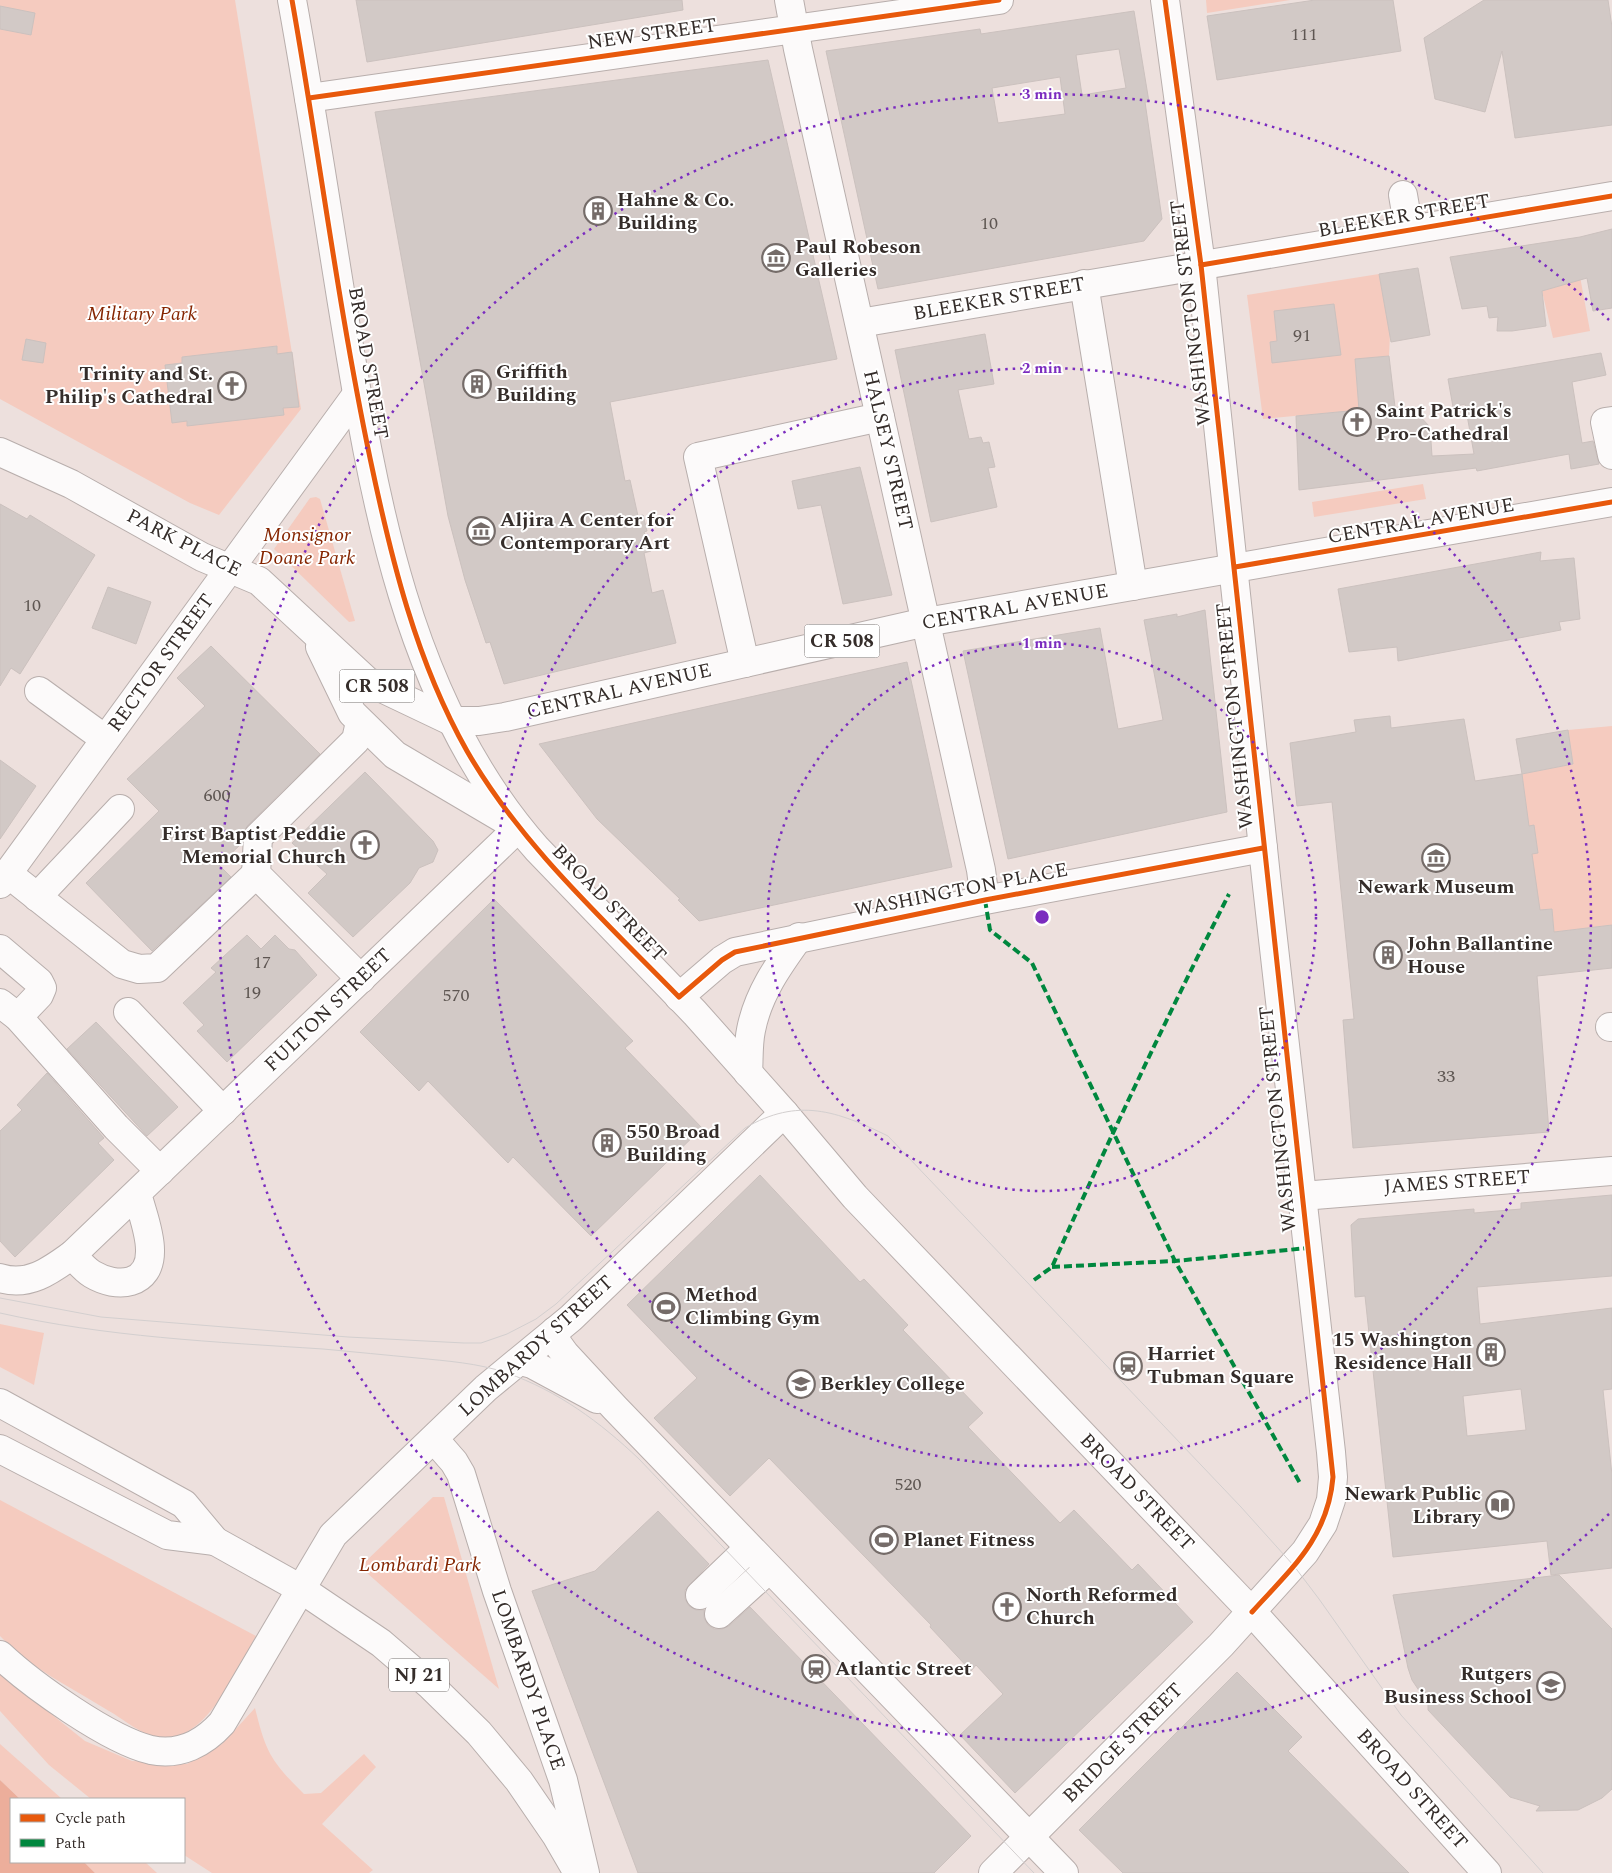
<svg xmlns="http://www.w3.org/2000/svg" width="1612" height="1873" viewBox="0 0 1612 1873" font-family="Spectral,serif">
	<rect width="100%" height="100%" fill="#ede0dd"/>
	<g fill="#f5cbbf">
		<polygon points="0,0 235,0 301,409 219,515 190,503 0,399"/>
		<polygon points="1206,0 1290,0 1207,13"/>
		<polygon points="1573,238 1590,331 1553,338 1542,291 1559,286 1552,242"/>
		<polygon points="1379,274 1390,334 1389,356 1355,360 1359,410 1263,419 1247,295"/>
		<polygon points="1423,484 1426,499 1314,517 1312,502"/>
		<polygon points="316,497 320,499 355,621 349,622 274,549 310,498"/>
		<polygon points="1612,726 1612,925 1554,932 1552,909 1538,911 1532,854 1538,852 1534,826 1529,826 1522,774 1573,764 1568,730"/>
		<polygon points="0,1324 44,1333 34,1385 0,1367"/>
		<polygon points="433,1497 444,1497 499,1689 367,1573 365,1562"/>
		<path d="M0 1500 256 1636C238 1667 214 1724 178 1736 174 1737 164 1738 159 1737 143 1736 123 1719 109 1711 72 1688 30 1668 0 1636Z"/>
		<path d="M0 1673 85 1741 132 1761 187 1764 222 1744 255 1708C266 1753 271 1761 304 1794L321 1793 364 1754 376 1767 322 1824 373 1870 369 1873H212L184 1855V1799H91L49 1765 0 1711Z"/>
		<polygon points="0,1744 62,1799 20,1799 0,1780"/>
		<polygon points="84,1862 145,1862 157,1873 95,1873"/>
	</g>
	<polygon fill="#ecae9b" points="0,1780 20,1799 11,1799 11,1862 84,1862 95,1873 0,1873"/>
	<g fill="#d2c9c6" stroke="#cbc1be" fill-rule="evenodd">
		<polygon points="356,0 682,0 683,10 367,62"/>
		<polygon points="1315,0 1393,0 1401,51 1217,80 1207,16"/>
		<polygon points="1484,0 1608,0 1612,27 1612,125 1515,138 1502,51 1485,112 1435,99 1424,38"/>
		<polygon points="0,6 35,13 31,35 0,29"/>
		<path d="M1134 11 1149 102H1145L1162 219 1144 241 878 289 826 51 980 29 981 34ZM1119 49 1126 88 1082 95 1076 55ZM1060 77 1065 114 998 123 992 88Z"/>
		<polygon points="768,60 837,359 610,402 625,481 630,480 638,516 643,515 647,531 644,532 651,551 644,553 652,593 663,590 676,643 504,684 490,642 486,643 465,580 448,516 375,112"/>
		<polygon points="1612,229 1612,308 1593,311 1587,278 1542,291 1546,326 1512,331 1497,331 1498,317 1489,318 1487,306 1462,309 1450,257 1580,237"/>
		<polygon points="1418,268 1430,335 1391,342 1379,274"/>
		<polygon points="1334,304 1341,355 1272,363 1270,342 1277,341 1274,311"/>
		<polygon points="985,334 994,384 958,390 969,439 981,437 983,443 989,442 995,467 988,468 997,507 931,522 895,350"/>
		<polygon points="26,339 46,343 43,363 22,360"/>
		<polygon points="277,346 277,354 292,352 299,407 283,408 284,415 187,426 187,421 172,423 165,365 182,363 182,357"/>
		<polygon points="1601,353 1606,375 1572,382 1582,443 1593,441 1599,464 1571,469 1569,454 1477,471 1476,468 1299,490 1296,416 1359,410 1355,359 1389,356 1395,407 1414,410 1430,427 1432,456 1474,454 1465,404 1453,407 1448,379"/>
		<polygon points="860,467 892,595 843,604 821,505 798,509 792,481"/>
		<polygon points="0,504 27,519 30,515 95,555 20,674 11,668 0,686"/>
		<polygon points="1541,552 1540,561 1574,558 1580,619 1559,622 1561,630 1398,661 1397,647 1349,652 1338,589"/>
		<polygon points="108,587 151,602 136,644 92,628"/>
		<polygon points="1205,610 1227,812 1008,859 963,651 1100,628 1118,729 1163,720 1144,620 1177,614 1177,617"/>
		<polygon points="211,646 320,754 247,826 242,843 219,865 231,877 152,951 86,883 159,811 127,779 205,706 177,678"/>
		<polygon points="907,662 952,867 699,921 678,900 680,899 597,819 539,744"/>
		<polygon points="1390,716 1391,728 1464,719 1475,781 1522,774 1529,826 1534,825 1538,853 1532,854 1540,910 1552,909 1554,932 1612,925 1612,968 1537,976 1549,1132 1353,1148 1343,1020 1354,1019 1332,802 1297,806 1290,743 1356,732 1354,720"/>
		<polygon points="1568,730 1573,764 1522,774 1516,739"/>
		<polygon points="0,760 36,786 0,839"/>
		<polygon points="365,772 433,841 438,850 433,862 419,868 410,883 353,937 308,893 327,874 292,843"/>
		<polygon points="494,899 633,1041 625,1048 702,1128 591,1236 513,1157 508,1163 428,1081 419,1091 360,1032"/>
		<polygon points="247,935 261,949 275,935 289,949 295,950 317,975 227,1062 197,1031 204,1025 183,1003 216,972 211,968"/>
		<polygon points="96,1022 178,1107 147,1136 67,1049"/>
		<polygon points="47,1073 104,1138 98,1143 114,1160 15,1257 0,1241 0,1131 22,1110 17,1105"/>
		<polygon points="760,1175 860,1282 864,1279 908,1325 903,1330 983,1413 968,1427 1060,1523 1074,1510 1132,1570 1138,1564 1193,1622 1015,1793 960,1735 1003,1694 976,1665 971,1671 930,1627 931,1625 769,1458 730,1496 654,1418 697,1378 627,1305"/>
		<path d="M1612 1195V1276L1477 1287 1480 1324 1612 1308V1389L1603 1390 1612 1475V1568L1551 1575 1547 1541 1393 1557 1365 1296 1355 1297 1351 1225 1358 1219 1474 1209V1213L1521 1209V1203ZM1521 1389 1526 1430 1467 1436 1463 1396Z"/>
		<polygon points="658,1511 709,1564 685,1590 685,1599 689,1606 696,1610 704,1610 704,1618 708,1625 714,1629 722,1629 729,1626 750,1607 971,1836 934,1873 638,1873 532,1591 595,1571"/>
		<polygon points="1559,1575 1612,1629 1612,1789 1602,1798 1578,1810 1536,1811 1540,1806 1510,1797 1428,1710 1428,1704 1412,1680 1408,1668 1393,1595"/>
		<polygon points="1237,1672 1302,1737 1288,1751 1409,1873 1123,1873 1079,1830"/>
	</g>
	<g fill="none" stroke-linecap="round" stroke-linejoin="round">
		<defs>
			<g id="minor">
				<polyline points="789,0 798,49 981,870 985,900"/>
				<polyline points="309,98 999,0"/>
				<polyline points="1403,195 1409,230"/>
				<polyline points="1084,284 1133,586"/>
				<polyline points="860,323 1612,196"/>
				<polyline points="1612,421 1605,422 1612,455"/>
				<polyline points="745,663 698,457 880,417"/>
				<polyline points="39,691 105,739"/>
				<polyline points="360,722 356,740 258,837 256,874 361,979"/>
				<polyline points="7,873 122,964 139,969 157,968 256,874"/>
				<polyline points="0,884 357,394"/>
				<polyline points="37,897 120,809"/>
				<polyline points="0,949 39,982 42,988 39,995 18,1017 0,1003"/>
				<polyline points="679,997 722,960 735,952 985,900 1263,848"/>
				<polyline points="128,1012 223,1111"/>
				<polyline points="18,1017 116,1127 160,1171"/>
				<polyline points="1610,1027 1612,1027"/>
				<path d="M748 1073C749 1059 748 1044 751 1030 758 994 778 966 799 937"/>
				<path d="M137 1193C141 1210 150 1231 150 1250 151 1286 117 1289 92 1274 84 1269 78 1261 72 1255L518 828"/>
				<polyline points="1302,1196 1612,1171"/>
				<path d="M0 1278C28 1287 50 1271 72 1255"/>
				<polyline points="555,1331 557,1343 565,1354 615,1408 1064,1873"/>
				<polyline points="521,1361 532,1364 597,1399"/>
				<polyline points="434,1439 454,1462 461,1474 497,1591 563,1780 585,1873"/>
				<polyline points="301,1589 333,1535 486,1388 571,1318 784,1113"/>
				<polyline points="700,1595 749,1548"/>
				<polyline points="719,1614 769,1569"/>
			</g>
			<g id="major">
				<path d="M292 0C310 99 325 198 341 297 372 488 404 699 537 849L695 1013 784 1113 855 1197 1252 1612 1487 1873"/>
				<polyline points="0,452 71,484 202,557 259,581 367,681 451,721 479,721 505,717 926,622 1612,502"/>
				<polyline points="320,647 352,713 395,755 512,824"/>
				<polyline points="0,1403 184,1504 215,1541 301,1589 381,1643 431,1686 479,1733 519,1781 556,1835 578,1873"/>
				<polyline points="0,1449 167,1535 215,1541"/>
				<path d="M0 1655C32 1685 109 1740 151 1750 180 1756 204 1743 222 1723L301 1589"/>
				<polyline points="993,1873 1221,1645 1305,1552 1323,1524 1331,1500 1333,1477 1331,1452 1267,886 1201,265 1165,0"/>
			</g>
		</defs>
		<use href="#minor" stroke="#b8aeac" stroke-width="30"/>
		<use href="#major" stroke="#b8aeac" stroke-width="30"/>
		<use href="#minor" stroke="#fcfafa" stroke-width="28"/>
		<use href="#major" stroke="#fcfafa" stroke-width="28"/>
		<g stroke="#d3cfcf" stroke-width="1">
			<path d="M0 1298 101 1317 348 1337 464 1343H481L507 1334 536 1319 556 1304 745 1128C798 1097 837 1111 888 1136L1241 1507 1294 1566 1319 1599 1401 1715 1543 1873"/>
			<path d="M0 1313C106 1337 215 1342 323 1349 355 1352 386 1355 417 1358 447 1361 478 1363 507 1373 558 1391 600 1422 639 1459L1034 1873"/>
		</g>
		<g stroke="#00873e" stroke-width="4" stroke-dasharray="8 4" stroke-linecap="butt">
			<polyline points="985,900 990,930 1032,963 1175,1261 1301,1485"/>
			<polyline points="1052,1267 1175,1261 1308,1248"/>
			<path d="M1034 1280 1052 1267C1108 1141 1167 1017 1229 894"/>
		</g>
		<defs>
			<g id="cycleway">
				<path d="M292 0C319 152 338 306 370 458 391 558 416 661 467 751 521 845 604 920 679 997L722 960 735 952 985 900 1263 848"/>
				<path d="M1165 0 1201 265 1333 1477C1328 1538 1291 1569 1252 1612"/>
				<polyline points="309,98 999,0"/>
				<polyline points="1201,265 1612,196"/>
				<polyline points="1235,567 1612,502"/>
			</g>
		</defs>
		<use href="#cycleway" stroke="#fff" stroke-width="8"/>
		<use href="#cycleway" stroke="#e8590c" stroke-width="5"/>
	</g>
	<g fill="none" stroke="#7b2cbf" stroke-width="2.5" stroke-dasharray="2.5 5">
		<circle cx="1042" cy="917" r="274"/>
		<circle cx="1042" cy="917" r="549"/>
		<path d="M1609 1514A823 823 0 1 1 1609 320"/>
	</g>
	<defs>
		<symbol id="building-ring" viewBox="-11 -11 22 22"><circle r="9.5" fill="#fff" stroke="#756c69" stroke-width="1.5"/><path d="M-4-6H4V6H1V3H-1V6H-4ZM-2.5-4.3h1.7v1.8h-1.7ZM.8-4.3h1.7v1.8H.8ZM-2.5-1h1.7V.8h-1.7ZM.8-1h1.7V.8H.8Z" fill="#756c69"/></symbol>
		<symbol id="museum-ring" viewBox="-11 -11 22 22"><circle r="9.5" fill="#fff" stroke="#756c69" stroke-width="1.5"/><path d="M0-6L6-3V-2H-6V-3ZM-5-1h2V3h-2ZM-1-1h2V3h-2ZM3-1h2V3H3ZM-6 4H6V6H-6Z" fill="#756c69"/></symbol>
		<symbol id="church-ring" viewBox="-11 -11 22 22"><circle r="9.5" fill="#fff" stroke="#756c69" stroke-width="1.5"/><path d="M-1.2-6h2.4v3.5h3.3v2.4h-3.3V6h-2.4V-.1h-3.3v-2.4h3.3Z" fill="#756c69"/></symbol>
		<symbol id="stadium-ring" viewBox="-11 -11 22 22"><circle r="9.5" fill="#fff" stroke="#756c69" stroke-width="1.5"/><path d="M0-5a6.5 5 0 1 0 0 10a6.5 5 0 1 0 0-10ZM-3.5-1.8h7v3.6h-7Z" fill="#756c69"/></symbol>
		<symbol id="station-ring" viewBox="-11 -11 22 22"><circle r="9.5" fill="#fff" stroke="#756c69" stroke-width="1.5"/><path d="M-3-6H3Q5-6 5-4V2Q5 4 3 4L4.5 6H3L1.5 4h-3L-3 6H-4.5L-3 4Q-5 4-5 2V-4Q-5-6-3-6ZM-3.5-4v3h7v-3ZM-3.5 1v1.5H-2V1ZM2 1v1.5H3.5V1Z" fill="#756c69"/></symbol>
		<symbol id="university-ring" viewBox="-11 -11 22 22"><circle r="9.5" fill="#fff" stroke="#756c69" stroke-width="1.5"/><path d="M0-5L7-2L0 1L-7-2ZM-4 1L0 2.5L4 1V4Q0 6-4 4Z" fill="#756c69"/></symbol>
		<symbol id="library-ring" viewBox="-11 -11 22 22"><circle r="9.5" fill="#fff" stroke="#756c69" stroke-width="1.5"/><path d="M-6-4Q-3-5.5-.7-3.5V5Q-3 3-6 4ZM6-4Q3-5.5 .7-3.5V5Q3 3 6 4Z" fill="#756c69"/></symbol>
	</defs>
	<g fill-rule="evenodd">
		<use href="#building-ring" x="582" y="195" width="32" height="32"/>
		<use href="#museum-ring" x="760" y="242" width="32" height="32"/>
		<use href="#building-ring" x="461" y="368" width="32" height="32"/>
		<use href="#church-ring" x="216" y="370" width="32" height="32"/>
		<use href="#church-ring" x="1341" y="406" width="32" height="32"/>
		<use href="#museum-ring" x="465" y="515" width="32" height="32"/>
		<use href="#church-ring" x="349" y="829" width="32" height="32"/>
		<use href="#museum-ring" x="1420" y="842" width="32" height="32"/>
		<use href="#building-ring" x="1372" y="939" width="32" height="32"/>
		<use href="#building-ring" x="591" y="1127" width="32" height="32"/>
		<use href="#stadium-ring" x="650" y="1291" width="32" height="32"/>
		<use href="#building-ring" x="1475" y="1336" width="32" height="32"/>
		<use href="#station-ring" x="1112" y="1350" width="32" height="32"/>
		<use href="#university-ring" x="785" y="1368" width="32" height="32"/>
		<use href="#library-ring" x="1484" y="1489" width="32" height="32"/>
		<use href="#stadium-ring" x="868" y="1524" width="32" height="32"/>
		<use href="#church-ring" x="991" y="1591" width="32" height="32"/>
		<use href="#station-ring" x="800" y="1653" width="32" height="32"/>
		<use href="#university-ring" x="1535" y="1670" width="32" height="32"/>
	</g>
	<g text-anchor="middle" dominant-baseline="central" stroke-width="4" stroke-linejoin="round" paint-order="stroke">
		<g font-size="18" fill="#5e5652">
			<text x="1304" y="34">111</text>
			<text x="989" y="223">10</text>
			<text x="1302" y="335">91</text>
			<text x="32" y="605">10</text>
			<text x="217" y="795">600</text>
			<text x="262" y="962">17</text>
			<text x="252" y="992">19</text>
			<text x="456" y="995">570</text>
			<text x="1446" y="1076">33</text>
			<text x="908" y="1484">520</text>
		</g>
		<g fill="#fff" stroke="#726c6a" stroke-width="1">
			<rect x="804.5" y="624.5" width="75" height="33" rx="4"/>
			<rect x="339.5" y="669.5" width="75" height="33" rx="4"/>
			<rect x="389" y="1658.5" width="60" height="33" rx="4"/>
		</g>
		<g font-size="19" font-weight="bold" fill="#352d2a">
			<text x="842" y="641">CR 508</text>
			<text x="377" y="686">CR 508</text>
			<text x="419" y="1675">NJ 21</text>
		</g>
		<g font-size="20" fill="#352d2a" stroke="#fff">
			<text transform="translate(652 34) rotate(-8)">NEW STREET</text>
			<text transform="translate(1404 216) rotate(-10)">BLEEKER STREET</text>
			<text transform="translate(999 299) rotate(-10)">BLEEKER STREET</text>
			<text transform="translate(1191 313) rotate(-97)">WASHINGTON STREET</text>
			<text transform="translate(368 363) rotate(80)">BROAD STREET</text>
			<text transform="translate(888 450) rotate(77)">HALSEY STREET</text>
			<text transform="translate(1421 521) rotate(-10)">CENTRAL AVENUE</text>
			<text transform="translate(184 543) rotate(27)">PARK PLACE</text>
			<text transform="translate(1015 607) rotate(-10)">CENTRAL AVENUE</text>
			<text transform="translate(161 663) rotate(-54)">RECTOR STREET</text>
			<text transform="translate(619 691) rotate(-13)">CENTRAL AVENUE</text>
			<text transform="translate(1235 716) rotate(-96)">WASHINGTON STREET</text>
			<text transform="translate(961 890) rotate(-11)">WASHINGTON PLACE</text>
			<text transform="translate(609 903) rotate(46)">BROAD STREET</text>
			<text transform="translate(328 1010) rotate(-44)">FULTON STREET</text>
			<text transform="translate(1278 1119) rotate(-96)">WASHINGTON STREET</text>
			<text transform="translate(1457 1182) rotate(-4)">JAMES STREET</text>
			<text transform="translate(536 1346) rotate(-42)">LOMBARDY STREET</text>
			<text transform="translate(1137 1492) rotate(46)">BROAD STREET</text>
			<text transform="translate(528 1680) rotate(71)">LOMBARDY PLACE</text>
			<text transform="translate(1123 1743) rotate(-45)">BRIDGE STREET</text>
			<text transform="translate(1412 1789) rotate(48)">BROAD STREET</text>
		</g>
		<g font-size="20" font-weight="bold" fill="#352d2a" stroke="#fff" text-anchor="start">
			<text x="617" y="200">Hahne &amp; Co.<tspan x="617" dy="23">Building</tspan></text>
			<text x="795" y="247">Paul Robeson<tspan x="795" dy="23">Galleries</tspan></text>
			<text x="496" y="372">Griffith<tspan x="496" dy="23">Building</tspan></text>
			<text x="213" y="374" text-anchor="end">Trinity and St.<tspan x="213" dy="23">Philip's Cathedral</tspan></text>
			<text x="1376" y="411">Saint Patrick's<tspan x="1376" dy="23">Pro-Cathedral</tspan></text>
			<text x="500" y="520">Aljira A Center for<tspan x="500" dy="23">Contemporary Art</tspan></text>
			<text x="346" y="834" text-anchor="end">First Baptist Peddie<tspan x="346" dy="23">Memorial Church</tspan></text>
			<text x="1436" y="887" text-anchor="middle">Newark Museum</text>
			<text x="1407" y="944">John Ballantine<tspan x="1407" dy="23">House</tspan></text>
			<text x="626" y="1132">550 Broad<tspan x="626" dy="23">Building</tspan></text>
			<text x="685" y="1295">Method<tspan x="685" dy="23">Climbing Gym</tspan></text>
			<text x="1472" y="1340" text-anchor="end">15 Washington<tspan x="1472" dy="23">Residence Hall</tspan></text>
			<text x="1147" y="1354">Harriet<tspan x="1147" dy="23">Tubman Square</tspan></text>
			<text x="820" y="1384">Berkley College</text>
			<text x="1481" y="1494" text-anchor="end">Newark Public<tspan x="1481" dy="23">Library</tspan></text>
			<text x="903" y="1540">Planet Fitness</text>
			<text x="1026" y="1595">North Reformed<tspan x="1026" dy="23">Church</tspan></text>
			<text x="835" y="1669">Atlantic Street</text>
			<text x="1532" y="1674" text-anchor="end">Rutgers<tspan x="1532" dy="23">Business School</tspan></text>
		</g>
		<g font-size="20" font-style="italic" fill="#852501" stroke="#fff">
			<text x="142" y="314">Military Park</text>
			<text x="307" y="535">Monsignor<tspan x="307" dy="23">Doane Park</tspan></text>
			<text x="420" y="1565">Lombardi Park</text>
		</g>
	</g>
	<circle cx="1042" cy="917" r="8" fill="#7b2cbf" stroke="#fff" stroke-width="2.5"/>
	<g font-size="15" text-anchor="middle" font-weight="bold" fill="#7b2cbf" stroke="#fff" stroke-width="4" stroke-linejoin="round" paint-order="stroke">
		<text x="1042" y="99">3 min</text>
		<text x="1042" y="373">2 min</text>
		<text x="1042" y="648">1 min</text>
	</g>
	<rect x="10" y="1798" width="175" height="65" fill="#ffffff" stroke="#aeabaa"/>
	<rect x="20" y="1814" width="25" height="8" fill="#e8590c" stroke="#aeabaa"/>
	<text x="55" y="1823" font-size="15" fill="#352d2a">Cycle path</text>
	<rect x="20" y="1839" width="25" height="8" fill="#00873e" stroke="#aeabaa"/>
	<text x="55" y="1848" font-size="15" fill="#352d2a">Path</text>
</svg>
